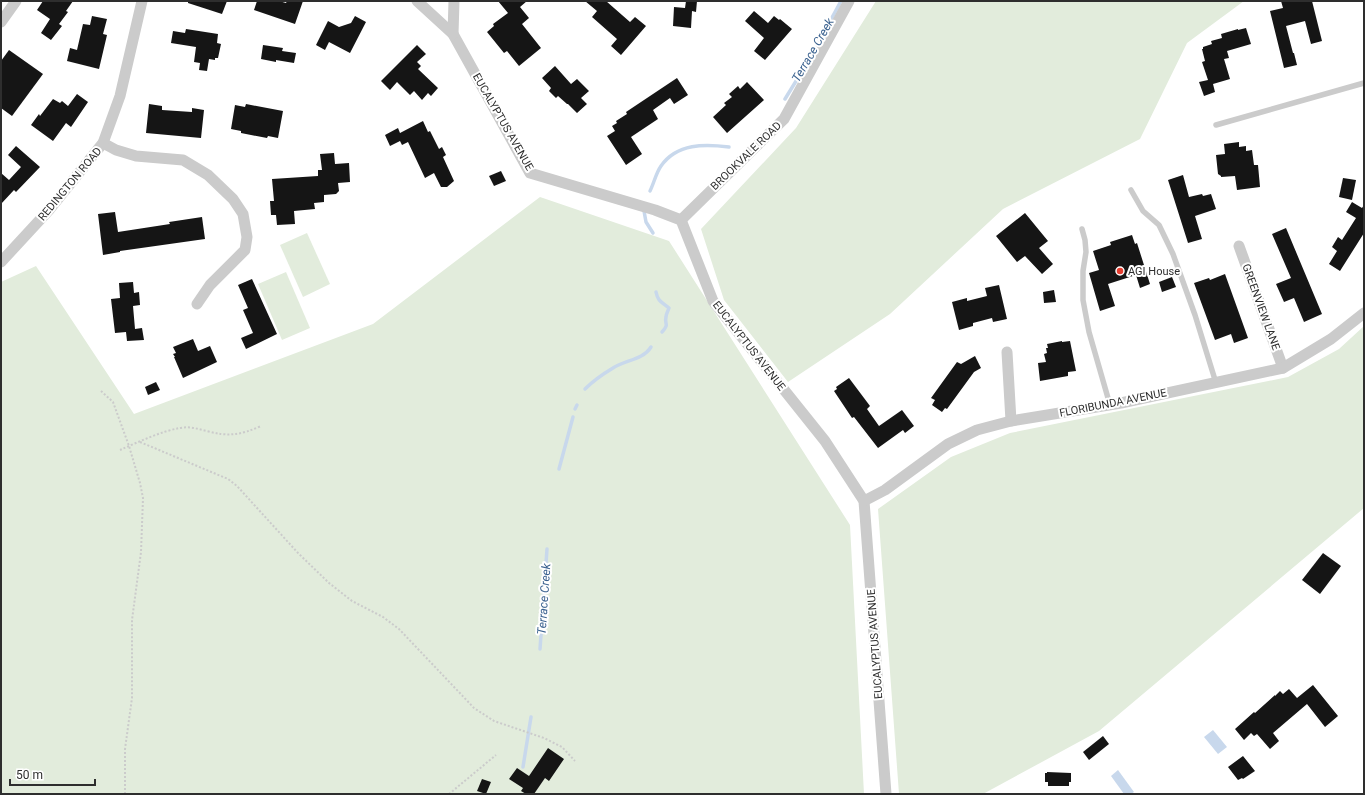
<svg xmlns="http://www.w3.org/2000/svg" width="1365" height="795" viewBox="0 0 1365 795" font-family="Roboto,sans-serif">
	<rect width="100%" height="100%" fill="#fff"/>
	<g fill="#e2ecdc">
		<polygon points="876,1 1244,1 1187,43 1140,139 1003,209 890,314 788,382 724,300 701,229 796,128"/>
		<polygon points="540,197 669,241 850,525 864,794 1,794 1,282 36,266 134,414 373,324"/>
		<polygon points="307,233 330,284 303,297 280,245"/>
		<polygon points="286,272 310,328 282,340 258,284"/>
		<polygon points="1364,326 1364,508 1099,731 983,794 899,794 878,509 951,457 1010,433 1288,377 1339,349"/>
	</g>
	<g fill="#c8d8ec">
		<polygon points="1213,730 1227,747 1218,754 1204,737"/>
		<polygon points="1118,770 1134,792 1131,794 1124,794 1111,776"/>
	</g>
	<g fill="none" stroke-linecap="round" stroke-linejoin="round">
		<g stroke="#c8d8ec" stroke-width="3.5">
			<polyline points="785,99 809,60 841,1"/>
			<path d="M650 191C654 183 656 173 661 166 677 143 705 144 729 147"/>
			<polyline points="644,211 646,222 653,233"/>
			<path d="M656 292C658 302 662 302 669 308 668 311 666 314 666 317 664 325 670 323 662 332"/>
			<path d="M585 389C593 381 603 374 613 368 625 360 643 360 651 347"/>
			<polyline points="575,409 577,405"/>
			<polyline points="559,469 573,417"/>
			<polyline points="540,649 547,549"/>
			<polyline points="523,767 531,717"/>
		</g>
	</g>
	<g fill="#151515">
		<polygon points="43,1 73,1 66,11 68,12 59,24 62,26 51,40 41,33 50,19 37,10"/>
		<polygon points="188,1 227,1 222,14 188,3"/>
		<polygon points="257,1 279,1 286,3 287,1 303,1 295,24 254,10"/>
		<polygon points="498,1 527,1 520,7 529,18 522,24 541,48 519,66 507,51 504,53 487,32 494,26 493,24 508,13"/>
		<polygon points="585,1 606,1 630,22 635,17 646,26 621,55 611,46 617,39 592,17 597,11"/>
		<polygon points="686,1 697,1 696,12 692,11 691,28 673,26 674,7 685,8"/>
		<polygon points="1281,1 1312,1 1322,41 1311,44 1305,21 1286,26 1293,53 1294,53 1297,65 1284,68 1270,11 1283,8"/>
		<polygon points="754,11 768,23 774,16 779,20 780,19 792,29 765,60 754,51 764,38 745,21"/>
		<polygon points="92,16 107,19 103,34 107,35 99,69 67,61 70,48 77,50 83,24 90,25"/>
		<polygon points="355,16 366,22 350,53 329,42 325,50 316,45 328,21 339,27 351,23"/>
		<polygon points="1246,28 1251,44 1227,51 1229,58 1224,59 1230,79 1213,84 1215,92 1204,96 1199,82 1208,80 1202,62 1205,61 1202,49 1203,49 1203,47 1212,44 1211,41 1222,38 1221,34 1238,29 1238,30"/>
		<polygon points="186,29 218,34 217,43 221,44 218,58 215,58 215,60 209,59 207,71 199,70 200,63 194,62 196,47 171,43 173,31 185,33"/>
		<polygon points="263,45 283,48 282,51 296,53 294,63 276,60 276,62 261,59"/>
		<polygon points="417,45 426,54 417,62 421,66 418,69 438,88 431,96 428,93 422,100 414,91 410,95 397,82 390,90 381,81"/>
		<polygon points="9,50 43,74 12,116 1,108 1,61"/>
		<polygon points="555,66 571,84 577,79 589,91 581,98 587,104 577,113 568,104 567,104 558,96 556,98 549,91 551,88 542,78"/>
		<polygon points="677,78 688,95 674,104 670,98 653,110 658,119 631,137 642,154 626,165 607,136 615,131 612,126 617,123 616,121 627,114 626,112"/>
		<polygon points="747,82 764,100 727,133 713,117 726,105 724,103 732,97 729,94 738,86 740,89"/>
		<polygon points="77,94 88,102 71,127 66,123 53,141 31,125 39,114 40,116 53,99 60,103 62,101 68,106"/>
		<polygon points="149,104 162,106 162,110 192,112 192,108 204,110 201,138 146,133"/>
		<polygon points="246,104 283,111 278,138 268,136 267,138 241,133 241,131 231,129 235,105 245,107"/>
		<polygon points="423,121 428,132 430,131 439,149 442,147 446,155 443,157 454,181 447,187 441,187 434,173 425,178 408,142 402,145 400,141 390,146 385,135 398,128 400,133"/>
		<polygon points="1239,142 1239,147 1246,146 1246,151 1252,150 1254,165 1258,165 1260,187 1237,190 1235,176 1221,177 1221,176 1218,174 1216,155 1225,154 1224,144"/>
		<polygon points="16,146 40,167 16,192 14,190 1,204 1,173 9,180 21,167 8,155"/>
		<polygon points="334,153 335,164 349,163 350,182 338,183 339,191 336,194 324,195 324,202 314,203 315,209 294,211 295,224 277,225 276,215 271,215 270,201 274,201 272,179 318,176 318,170 322,170 320,154"/>
		<polygon points="501,171 506,181 494,186 489,176"/>
		<polygon points="1183,175 1189,197 1202,194 1203,196 1211,194 1216,209 1195,216 1202,239 1188,243 1168,180"/>
		<polygon points="1343,178 1356,180 1352,200 1339,197"/>
		<polygon points="1352,202 1362,208 1364,205 1364,233 1340,271 1329,264 1337,251 1332,247 1338,237 1342,240 1356,218 1346,212"/>
		<polygon points="115,212 118,232 170,224 169,222 202,217 205,239 120,251 120,252 103,255 98,214"/>
		<polygon points="1025,213 1048,241 1039,248 1053,264 1042,274 1025,256 1017,262 996,236"/>
		<polygon points="1286,228 1322,314 1304,322 1294,298 1284,302 1276,284 1291,278 1272,234"/>
		<polygon points="1132,235 1135,244 1137,243 1150,284 1140,288 1136,275 1108,284 1115,306 1100,311 1089,273 1099,270 1093,251 1111,245 1110,242"/>
		<polygon points="1225,274 1248,338 1234,343 1231,334 1215,340 1194,283 1209,278 1210,280"/>
		<polygon points="1172,277 1176,287 1162,292 1159,282"/>
		<polygon points="252,279 277,334 246,349 241,338 253,333 243,310 248,308 238,285"/>
		<polygon points="133,282 134,293 139,292 140,305 133,306 135,329 142,328 144,340 127,341 126,332 115,333 111,299 120,298 119,283"/>
		<polygon points="999,285 1007,319 993,322 992,318 973,323 973,326 959,330 952,302 967,298 967,301 987,296 985,288"/>
		<polygon points="1054,290 1056,302 1044,303 1043,292"/>
		<polygon points="193,339 198,351 210,346 217,362 183,378 174,357 175,357 173,354 176,353 173,347"/>
		<polygon points="1062,341 1062,342 1070,341 1076,371 1068,372 1068,376 1040,381 1038,363 1046,362 1044,354 1047,353 1046,348 1048,348 1047,344"/>
		<polygon points="975,356 981,368 974,372 947,409 945,408 942,412 932,405 935,400 931,398 957,362 961,364"/>
		<polygon points="849,378 870,406 867,409 879,426 902,410 914,426 905,433 903,430 878,448 854,417 852,418 834,391 837,389 836,387"/>
		<polygon points="156,382 160,390 148,395 145,387"/>
		<polygon points="1323,553 1341,566 1320,594 1302,580"/>
		<polygon points="1313,685 1338,716 1325,727 1307,704 1273,733 1279,741 1270,749 1257,734 1254,736 1251,733 1244,740 1235,729 1254,712 1255,713 1275,695 1275,696 1280,691 1283,694 1289,689 1297,698"/>
		<polygon points="1103,736 1109,744 1089,760 1083,752"/>
		<polygon points="548,748 564,759 549,781 545,778 534,794 526,794 521,791 523,788 509,779 517,768 529,776"/>
		<polygon points="1243,756 1255,771 1243,779 1242,778 1238,780 1228,767"/>
		<polygon points="1047,772 1071,773 1071,782 1069,782 1069,786 1048,786 1048,782 1045,782 1045,773 1047,773"/>
		<polygon points="482,779 491,782 486,794 477,791"/>
	</g>
	<g fill="none" stroke-linecap="round" stroke-linejoin="round">
		<g stroke="#cbcbcb" stroke-width="2" stroke-dasharray="2 2" stroke-linecap="butt">
			<polyline points="101,391 113,402 129,446 140,483 143,498 141,552 132,620 132,698 125,749 125,794"/>
			<polyline points="140,442 228,479 237,486 298,553 329,583 352,601 383,617 399,629 474,708 494,721 544,738 562,747 575,761"/>
			<path d="M120 450C138 442 162 431 180 428 190 426 198 429 207 431 228 437 241 435 261 426"/>
			<polyline points="449,794 496,755"/>
		</g>
		<g stroke="#cbcbcb" stroke-width="5.5">
			<polyline points="1216,125 1364,83"/>
			<polyline points="1131,190 1143,211 1159,225 1173,254 1195,315 1216,383"/>
			<polyline points="1082,229 1085,240 1086,252 1083,271 1083,300 1089,332 1110,405"/>
		</g>
		<g stroke="#cbcbcb" stroke-width="11">
			<polyline points="417,1 453,34 530,173 655,210 681,220 713,301 825,441 864,501 886,794"/>
			<polyline points="1,22 16,1"/>
			<polyline points="453,34 454,1"/>
			<polyline points="103,143 116,150 136,156 183,160 208,175 233,199 243,214 247,237 245,250 210,285 197,304"/>
			<polyline points="681,220 784,119 849,1"/>
			<polyline points="1239,246 1283,368"/>
			<polyline points="1,262 49,210 103,143 120,96 142,1"/>
			<polyline points="1007,352 1011,421"/>
			<polyline points="864,501 885,490 948,444 977,430 1011,421 1121,403 1283,368 1331,339 1364,313"/>
		</g>
	</g>
	<circle fill="#e63d30" stroke="#fff" stroke-width="1.5" cx="1120" cy="271" r="4"/>
	<g text-anchor="middle" dominant-baseline="central" stroke-width="4" stroke-linejoin="round" paint-order="stroke">
		<g font-size="11" fill="#2e2e2e" stroke="#fff">
			<text transform="translate(503 122) rotate(60)">EUCALYPTUS AVENUE</text>
			<text transform="translate(746 156) rotate(-44)">BROOKVALE ROAD</text>
			<text transform="translate(70 184) rotate(-50)">REDINGTON ROAD</text>
			<text transform="translate(1261 307) rotate(70)">GREENVIEW LANE</text>
			<text transform="translate(749 346) rotate(52)">EUCALYPTUS AVENUE</text>
			<text transform="translate(1113 403) rotate(-11)">FLORIBUNDA AVENUE</text>
			<text transform="translate(875 644) rotate(-94)">EUCALYPTUS AVENUE</text>
		</g>
		<g font-size="11" fill="#2e2e2e" stroke="#fff" text-anchor="start">
			<text x="1128" y="271">AGI House</text>
		</g>
		<g font-size="12" font-style="italic" fill="#3c6390" stroke="#fff">
			<text transform="translate(813 50) rotate(-60)">Terrace Creek</text>
			<text transform="translate(544 599) rotate(-86)">Terrace Creek</text>
		</g>
	</g>
	<rect width="1365" height="795" fill="none" stroke="#2e2e2e" stroke-width="4"/>
	<path d="M10 779v6h85v-6" fill="none" stroke="#2e2e2e" stroke-width="2"/>
	<text x="16" y="779" font-size="12" fill="#2e2e2e" stroke="#ffffff" stroke-width="3" paint-order="stroke">50 m</text>
</svg>
